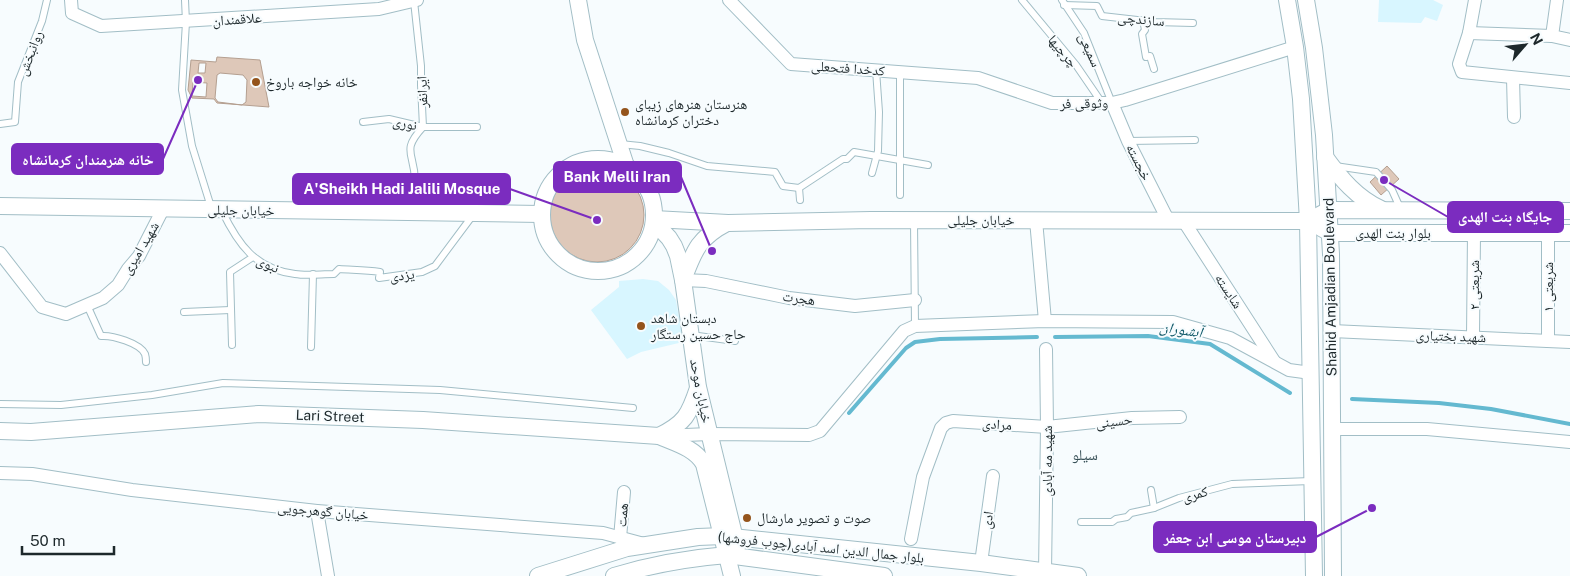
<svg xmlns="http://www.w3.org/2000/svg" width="1570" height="576" viewBox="0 0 1570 576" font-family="'Public Sans','Noto Naskh Arabic',sans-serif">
	<rect width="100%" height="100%" fill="#f7fcfe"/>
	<g fill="#d8f6ff">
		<polygon points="1379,0 1433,0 1443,5 1437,21 1425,17 1421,23 1378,22"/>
		<polygon points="643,279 658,281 669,290 676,300 683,342 641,352 627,359 591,310 619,287 619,281"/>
	</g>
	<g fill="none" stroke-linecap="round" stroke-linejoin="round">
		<g stroke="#64b9d0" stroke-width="4">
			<polyline points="1055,337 1148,336 1210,344 1290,393"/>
			<polyline points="1352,399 1439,403 1491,409 1570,424"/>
			<polyline points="849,413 906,348 915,342 940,339 1037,337"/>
		</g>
	</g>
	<g fill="#dec8b9" stroke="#b49f90" fill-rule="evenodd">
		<path d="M217 57 260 60 269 107 217 103 214 99 192 98 188 90 191 60 216 62ZM199 63H206L205 73H198ZM220 73 243 75 247 80 246 102 242 105 218 102 215 98 217 75ZM193 82 207 83 206 97 192 96Z"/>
		<polygon points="1387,166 1399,179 1381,195 1370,182"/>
		<circle cx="597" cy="215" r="47"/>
	</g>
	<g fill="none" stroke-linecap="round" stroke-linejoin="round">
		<defs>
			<g id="lane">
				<polyline points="185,0 186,22 182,90 192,146 211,207"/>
				<polyline points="1022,0 1076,65 1102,103"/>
				<polyline points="1062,0 1084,33 1112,103"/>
				<path d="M414 1 421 66V85L423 127C401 151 414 152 415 180"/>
				<polyline points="1064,5 1097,6 1102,16 1155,22 1193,23"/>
				<polyline points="1143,20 1145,30 1142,34 1146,57 1150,56 1154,69"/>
				<polyline points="363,122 389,119 423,127 477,127"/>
				<polyline points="0,124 15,122 18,82 42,21 47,0"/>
				<polyline points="1128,141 1195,140"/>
				<polyline points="620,144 640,146 669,153 707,166 775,172 783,186 799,188 843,159 847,159 854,152 928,165"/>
				<polyline points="1335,166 1376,172 1392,190 1401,210"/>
				<polyline points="872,173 878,151 879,112 876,70"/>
				<polyline points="799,188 800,200"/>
				<polyline points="900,195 900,72"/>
				<path d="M222 211C238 244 255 269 295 274 307 276 321 274 334 274L339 269C353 270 366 270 380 272L379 278 422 272 435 266 473 215"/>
				<polyline points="914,220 915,326"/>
				<path d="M87 305 101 336C112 335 140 343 145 354 146 357 146 360 146 362"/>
				<polyline points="184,312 230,310"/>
				<polyline points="691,335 735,341"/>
				<polyline points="232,345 230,272 253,257"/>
				<polyline points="311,347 313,274"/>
				<polyline points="0,404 61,405 152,395 223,383 440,390 633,408"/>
				<polyline points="1151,490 1154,508"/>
				<polyline points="1081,522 1112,522 1116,519 1127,517 1131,513 1154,508 1179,498 1232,484 1311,481"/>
			</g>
			<g id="street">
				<polyline points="71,0 72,13 101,26 379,9 417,0"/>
				<polyline points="729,0 791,64 978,78 1052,103 1112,103 1125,100 1295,47"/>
				<polyline points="1475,0 1469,33 1459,64 1462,72 1570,83"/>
				<polyline points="1469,33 1552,36 1570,40"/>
				<polyline points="1552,36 1557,0"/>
				<polyline points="1513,78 1514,117"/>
				<polyline points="1112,103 1128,141 1168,220"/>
				<polyline points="1036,220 1045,321"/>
				<polyline points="1183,220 1274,361"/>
				<polyline points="1548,233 1548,341"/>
				<polyline points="0,253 42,307 66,314 103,298 118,285 128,269 139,256 163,209"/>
				<polyline points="683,280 706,281 789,298 855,306 915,300"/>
				<polyline points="1332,331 1570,342"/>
				<polyline points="1473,337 1474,233"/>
				<polyline points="1332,429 1427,429 1570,442"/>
				<polyline points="662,436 709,434 809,435 820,431 904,331 915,326 1045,321 1173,322 1230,338 1289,370 1311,373"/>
				<polyline points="0,473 32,474 132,490 317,511 603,533 644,544"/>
				<polyline points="317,511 328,576"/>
				<polyline points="620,538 624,492"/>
				<polyline points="911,539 923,477 941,428 946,423 953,421 1047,427 1132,418 1180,417"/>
				<polyline points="981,563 993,476"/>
				<polyline points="1045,573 1047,427 1046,349"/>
			</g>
			<g id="secondary">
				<polyline points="578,0 585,40 626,166"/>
				<polyline points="1287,0 1295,47 1301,99 1308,221 1314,576"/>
				<polyline points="1306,0 1314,48 1324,135 1331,254 1333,576"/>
				<path d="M1325 157C1341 179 1357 198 1381 209"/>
				<circle cx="598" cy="215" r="56"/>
				<polyline points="0,206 541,214"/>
				<polyline points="654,219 728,223 871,220 1308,221 1329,210 1570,211"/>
				<polyline points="654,222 669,238 674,246 678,256 683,280 698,387 737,547"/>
				<polyline points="1321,228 1330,233 1570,233"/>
				<path d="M683 280C694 251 698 238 727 223"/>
				<path d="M0 431 31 432 259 414 423 420 659 436C675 443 695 448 704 464L732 576"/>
				<path d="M659 436C685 423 689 415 698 388"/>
				<polyline points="538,576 627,548 698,537 723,536 981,563 1078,576"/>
				<path d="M614 576C650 565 690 558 727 555L884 576"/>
			</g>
		</defs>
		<use href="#lane" stroke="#a2bec6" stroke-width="8"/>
		<use href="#street" stroke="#a2bec6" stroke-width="14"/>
		<use href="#secondary" stroke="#a2bec6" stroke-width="18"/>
		<use href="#lane" stroke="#fff" stroke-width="6"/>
		<use href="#street" stroke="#fff" stroke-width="12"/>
		<use href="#secondary" stroke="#fff" stroke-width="16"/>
	</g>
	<g fill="#94541c" stroke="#f7fcfe" stroke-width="2">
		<circle cx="256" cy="82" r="5"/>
		<circle cx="625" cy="112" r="5"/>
		<circle cx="641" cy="326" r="5"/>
		<circle cx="747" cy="518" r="5"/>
	</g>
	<g text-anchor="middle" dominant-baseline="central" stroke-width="4" stroke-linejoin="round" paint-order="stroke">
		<g font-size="14" fill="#1d282b" stroke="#f7fcfe">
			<text transform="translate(237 19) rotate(-4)">علاقمندان</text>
			<text transform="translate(1141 19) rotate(5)">سازندچی</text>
			<text transform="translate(1090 50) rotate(66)">سمیعی</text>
			<text transform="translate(1063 51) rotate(50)">چرچیها</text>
			<text transform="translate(30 53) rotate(-69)">روانبخش</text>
			<text transform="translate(848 68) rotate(4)">کدخدا فتحعلی</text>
			<text transform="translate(422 92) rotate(-92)">ایرانفر</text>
			<text transform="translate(1084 103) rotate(-1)">وثوقی فر</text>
			<text transform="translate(405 123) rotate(11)">نوری</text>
			<text transform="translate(1139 162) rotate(63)">خجسته</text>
			<text transform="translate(241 210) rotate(1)">خیابان جلیلی</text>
			<text x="981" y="220">خیابان جلیلی</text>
			<text x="1393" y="233">بلوار بنت الهدی</text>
			<text transform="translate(140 248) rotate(-59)">شهید امیری</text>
			<text transform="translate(268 264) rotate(25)">نبوی</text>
			<text transform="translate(402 275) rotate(-7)">یزدی</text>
			<text transform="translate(1474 285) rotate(-90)">شریعتی ۲</text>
			<text transform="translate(1330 287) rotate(-91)">Shahid Amjadian Boulevard</text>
			<text transform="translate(1548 287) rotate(-90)">شریعتی ۱</text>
			<text transform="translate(1229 291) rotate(57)">شایسته</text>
			<text transform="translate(799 298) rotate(8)">هجرت</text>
			<text transform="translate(1451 336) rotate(2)">شهید بختیاری</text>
			<text transform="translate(701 391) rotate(79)">خیابان موحد</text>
			<text transform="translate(330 416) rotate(2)">Lari Street</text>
			<text transform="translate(1114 421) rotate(-7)">حسینی</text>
			<text transform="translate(997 424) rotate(4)">مرادی</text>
			<text transform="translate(1047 461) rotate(-90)">شهید مه آبادی</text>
			<text transform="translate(1195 494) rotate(-15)">کمری</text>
			<text transform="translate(323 511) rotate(5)">خیابان گوهرجویی</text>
			<text transform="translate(622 515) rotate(-85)">همت</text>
			<text transform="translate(987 520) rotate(-82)">ادی</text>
			<text transform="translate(821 547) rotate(6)">بلوار جمال الدین اسد آبادی(چوب فروشها)</text>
		</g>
		<g font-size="14" fill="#1d282b" stroke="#f7fcfe" text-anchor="start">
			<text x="266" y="82">خانه خواجه باروخ</text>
			<text x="635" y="104">هنرستان هنرهای زیبای<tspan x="635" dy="16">دختران کرمانشاه</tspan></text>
			<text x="651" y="318">دبستان شاهد<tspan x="651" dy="16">حاج حسین رستگار</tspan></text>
			<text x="757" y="518">صوت و تصویر مارشال</text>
		</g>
		<g font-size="15" font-style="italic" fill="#0d5767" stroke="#f7fcfe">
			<text transform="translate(1181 329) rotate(8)">آبشوران</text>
		</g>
		<g font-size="15" fill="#364f56" stroke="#f7fcfe">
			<text x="1085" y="454">سیلو</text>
		</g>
	</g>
	<path fill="none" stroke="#7b2cbf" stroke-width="2" d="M198 80L163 159M712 251L681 177M597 220L510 189M1384 180L1448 217M1372 508L1316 537"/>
	<g fill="#7b2cbf" stroke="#f7fcfe" stroke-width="2">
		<circle cx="198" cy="80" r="5"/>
		<circle cx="712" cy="251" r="5"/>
		<circle cx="597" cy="220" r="5"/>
		<circle cx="1384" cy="180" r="5"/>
		<circle cx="1372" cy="508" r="5"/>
	</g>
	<g fill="#7b2cbf" stroke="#7b2cbf" stroke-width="2">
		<rect x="12" y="144" width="151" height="30" rx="5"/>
		<rect x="554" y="162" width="127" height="30" rx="5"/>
		<rect x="293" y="174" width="217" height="30" rx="5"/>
		<rect x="1448" y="202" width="115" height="30" rx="5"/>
		<rect x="1154" y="522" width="162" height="30" rx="5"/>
	</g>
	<g font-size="15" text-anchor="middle" font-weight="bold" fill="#fff">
		<text x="88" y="165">خانه هنرمندان کرمانشاه</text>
		<text x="617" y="182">Bank Melli Iran</text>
		<text x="402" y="194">A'Sheikh Hadi Jalili Mosque</text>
		<text x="1505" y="222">جایگاه بنت الهدی</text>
		<text x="1235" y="543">دبیرستان موسی ابن جعفر</text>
	</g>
	<g transform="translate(1525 45) rotate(62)" stroke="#f7fcfe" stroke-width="4" paint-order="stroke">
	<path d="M0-4L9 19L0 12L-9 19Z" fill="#1d282b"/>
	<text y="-8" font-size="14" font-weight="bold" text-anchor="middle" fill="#1d282b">N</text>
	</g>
	<path d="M22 546v8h92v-8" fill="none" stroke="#1d282b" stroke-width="2.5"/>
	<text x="30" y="546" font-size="15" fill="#1d282b" stroke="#f7fcfe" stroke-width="4" paint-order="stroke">50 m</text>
</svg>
